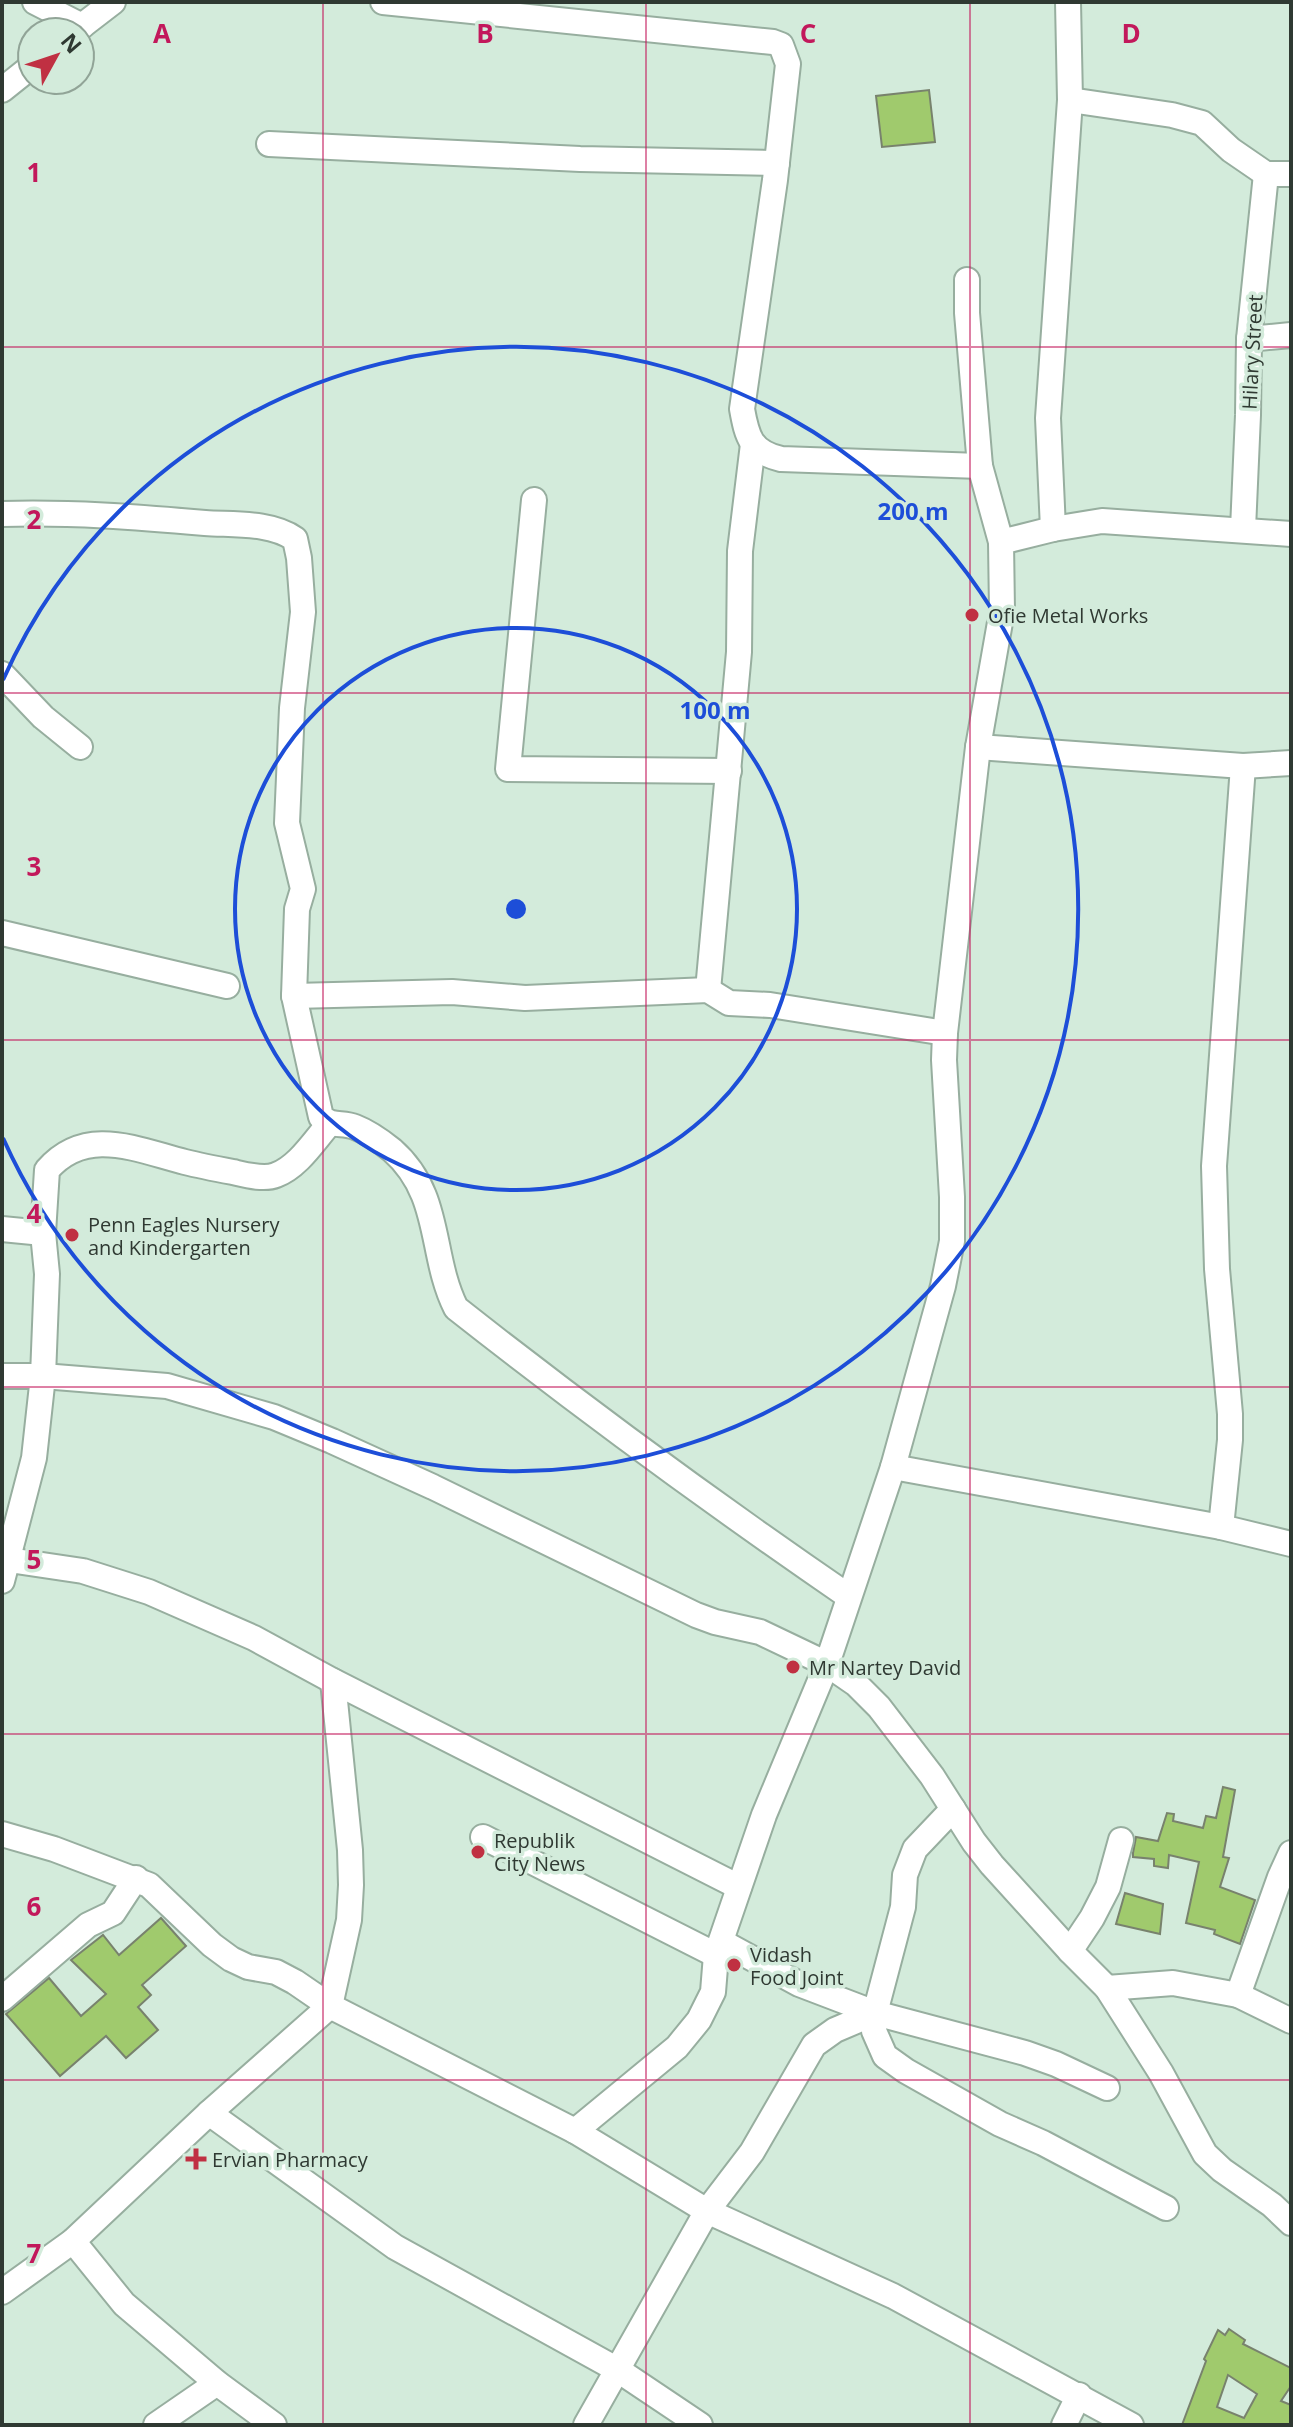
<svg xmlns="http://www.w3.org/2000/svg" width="1293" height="2427" viewBox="0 0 1293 2427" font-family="'Open Sans',sans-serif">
	<rect width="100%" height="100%" fill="#d3ebdb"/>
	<g fill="#a0ca6d" stroke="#78826d" stroke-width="2" fill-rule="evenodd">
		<polygon points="929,90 935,142 882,147 876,96"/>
		<polygon points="1223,1787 1235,1790 1223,1857 1229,1858 1220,1887 1255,1900 1240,1944 1214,1934 1215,1930 1186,1923 1199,1862 1169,1855 1168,1868 1154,1866 1154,1859 1133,1857 1133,1853 1136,1837 1158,1841 1167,1813 1174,1814 1173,1821 1203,1828 1206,1816 1216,1818"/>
		<polygon points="1125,1893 1163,1904 1160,1934 1116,1924"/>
		<polygon points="161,1918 186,1946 142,1985 151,1995 138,2007 158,2030 126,2058 106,2036 60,2076 6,2014 49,1978 81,2016 106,1994 71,1960 103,1935 119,1955"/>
		<path d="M1229 2329 1245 2340 1243 2344 1291 2368V2386L1281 2401 1291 2405V2425H1182L1206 2361 1204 2359 1218 2330 1225 2335ZM1228 2375 1257 2394 1244 2418 1217 2407Z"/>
	</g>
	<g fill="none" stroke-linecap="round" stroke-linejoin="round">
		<defs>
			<g id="minor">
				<polyline points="35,2 82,26"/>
				<path d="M383 2 773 42 781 45 788 64 775 180 742 409C747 437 751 452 781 459L980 466"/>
				<polyline points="74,32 113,2"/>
				<polyline points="2,90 32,66"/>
				<polyline points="1070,100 1172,115 1202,123 1231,150 1266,174 1291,174"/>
				<polyline points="269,144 580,159 777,163"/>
				<polyline points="967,280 967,313 980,466 1001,542"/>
				<polyline points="1249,339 1291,335"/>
				<polyline points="534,500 508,769 729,771"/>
				<path d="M2 514C70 512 137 517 205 523 234 525 271 522 295 539L299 558 303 612 292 708 287 823 303 889 297 909 294 996 321 1117C332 1127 342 1122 355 1127 368 1132 382 1142 392 1150 443 1195 429 1254 456 1308 583 1408 714 1504 848 1596"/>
				<polyline points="1053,529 1102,521 1291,534"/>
				<polyline points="1243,529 1248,415 1249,339 1266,174"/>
				<polyline points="2,674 43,717 80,747"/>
				<polyline points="978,747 1243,766 1291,763"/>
				<polyline points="2,933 227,986"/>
				<polyline points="708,990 739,652 740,551 753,444"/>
				<polyline points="294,996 452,992 525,998 708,990 729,1003 770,1005 945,1033"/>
				<polyline points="2,1229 43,1233"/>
				<polyline points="2,1376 43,1376 167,1386 274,1417 332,1441 433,1487 696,1615 715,1622 760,1632 827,1664 856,1684 879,1707 932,1776 974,1842 992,1865 1070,1951 1107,1988 1161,2073 1205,2154 1222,2170 1272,2205 1291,2223"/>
				<polyline points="893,1467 1221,1527 1291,1544"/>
				<polyline points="1221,1527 1230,1440 1230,1414 1217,1269 1214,1166 1243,766"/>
				<polyline points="9,1560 83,1571 149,1592 254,1638 333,1681 739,1887"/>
				<path d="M2 1581 34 1458 43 1376 47 1274 43 1233 47 1170C86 1125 137 1150 185 1162 201 1166 217 1169 233 1172 246 1175 264 1180 276 1175 298 1167 314 1141 329 1124"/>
				<polyline points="953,1809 915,1849 905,1875 903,1907 875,2013 874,2031 885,2056 906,2071 1000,2124 1043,2143 1166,2208"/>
				<polyline points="2,1834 54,1849 149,1885 212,1945 231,1959 248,1967 276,1972 295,1982 330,2006 575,2131 707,2211 893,2296 1131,2425"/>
				<polyline points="483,1837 716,1955"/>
				<polyline points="722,1942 799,1984 875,2013 1025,2053 1056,2064 1107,2088"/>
				<polyline points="1070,1951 1092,1918 1108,1887 1121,1840"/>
				<polyline points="1107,1988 1173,1983 1238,1995 1280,1877 1291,1853"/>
				<polyline points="1238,1995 1291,2021"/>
				<polyline points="2,1999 88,1925 113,1913 136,1878"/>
				<polyline points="209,2113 395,2247 618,2370 700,2425"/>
				<polyline points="575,2131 677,2047 699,2020 713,1992 716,1955 764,1815 827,1664 893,1467 943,1286 952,1241 952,1197 944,1060 945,1033 978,747 1002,611 1001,542 1053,529 1048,418 1070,100 1068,2"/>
				<polyline points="73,2241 124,2304 217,2383 274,2425"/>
				<polyline points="2,2292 73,2241 209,2113 330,2006 349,1920 351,1885 350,1850 333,1681"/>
				<polyline points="156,2425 217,2383"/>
				<polyline points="586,2425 707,2211 752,2152 814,2045 835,2030 875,2013"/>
				<polyline points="1064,2425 1079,2395"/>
			</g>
		</defs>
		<use href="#minor" stroke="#97ae9f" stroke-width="28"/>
		<use href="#minor" stroke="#fff" stroke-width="24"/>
	</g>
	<path fill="none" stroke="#c2185b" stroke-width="2" stroke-opacity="0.55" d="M323 2V2425M646 2V2425M970 2V2425M2 347H1291M2 693H1291M2 1040H1291M2 1387H1291M2 1734H1291M2 2080H1291"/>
	<g fill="none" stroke="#1d4ed8" stroke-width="4">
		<circle cx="516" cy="909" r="281"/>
		<path d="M3 680A562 562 0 1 1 3 1138"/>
	</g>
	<g fill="#c03042" stroke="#d3ebdb" stroke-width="3">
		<circle cx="972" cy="615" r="8"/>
		<circle cx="72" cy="1235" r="8"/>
		<circle cx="793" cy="1667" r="8"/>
		<circle cx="478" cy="1852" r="8"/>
		<circle cx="734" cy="1965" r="8"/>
		<path d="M192 2147h8v8h8v8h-8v8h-8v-8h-8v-8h8z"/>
	</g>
	<g text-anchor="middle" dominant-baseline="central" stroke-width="7" stroke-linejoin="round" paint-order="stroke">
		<g font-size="20" fill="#2f3932" stroke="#d3ebdb">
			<text transform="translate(1252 352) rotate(-87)">Hilary Street</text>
		</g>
		<g font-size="20" fill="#2f3932" stroke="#d3ebdb" text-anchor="start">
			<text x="988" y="615">Ofie Metal Works</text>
			<text x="88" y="1224">Penn Eagles Nursery<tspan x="88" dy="23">and Kindergarten</tspan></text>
			<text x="809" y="1667">Mr Nartey David</text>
			<text x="494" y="1840">Republik<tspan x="494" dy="23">City News</tspan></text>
			<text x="750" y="1954">Vidash<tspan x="750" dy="23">Food Joint</tspan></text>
			<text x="212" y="2159">Ervian Pharmacy</text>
		</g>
	</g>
	<g font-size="26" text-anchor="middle" font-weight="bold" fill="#c2185b" stroke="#d3ebdb" stroke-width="7" stroke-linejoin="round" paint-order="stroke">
		<text x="162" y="43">A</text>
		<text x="485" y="43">B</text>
		<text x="808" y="43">C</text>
		<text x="1131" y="43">D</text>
		<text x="34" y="182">1</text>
		<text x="34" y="529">2</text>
		<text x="34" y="876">3</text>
		<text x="34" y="1223">4</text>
		<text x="34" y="1569">5</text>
		<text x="34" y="1916">6</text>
		<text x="34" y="2263">7</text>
	</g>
	<circle cx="516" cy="909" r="12" fill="#1d4ed8" stroke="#d3ebdb" stroke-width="4"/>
	<g font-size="24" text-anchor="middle" font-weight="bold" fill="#1d4ed8" stroke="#d3ebdb" stroke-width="7" stroke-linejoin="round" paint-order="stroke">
		<text x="913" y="520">200 m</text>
		<text x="715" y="719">100 m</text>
	</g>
	<rect width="1293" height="2427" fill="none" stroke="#2f3932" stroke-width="8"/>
	<g transform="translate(56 56) rotate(50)"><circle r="38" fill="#d3ebdb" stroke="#91a497" stroke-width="2"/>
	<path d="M0-6L14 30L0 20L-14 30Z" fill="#c03042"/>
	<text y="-12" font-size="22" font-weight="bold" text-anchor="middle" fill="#2f3932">N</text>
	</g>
</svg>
